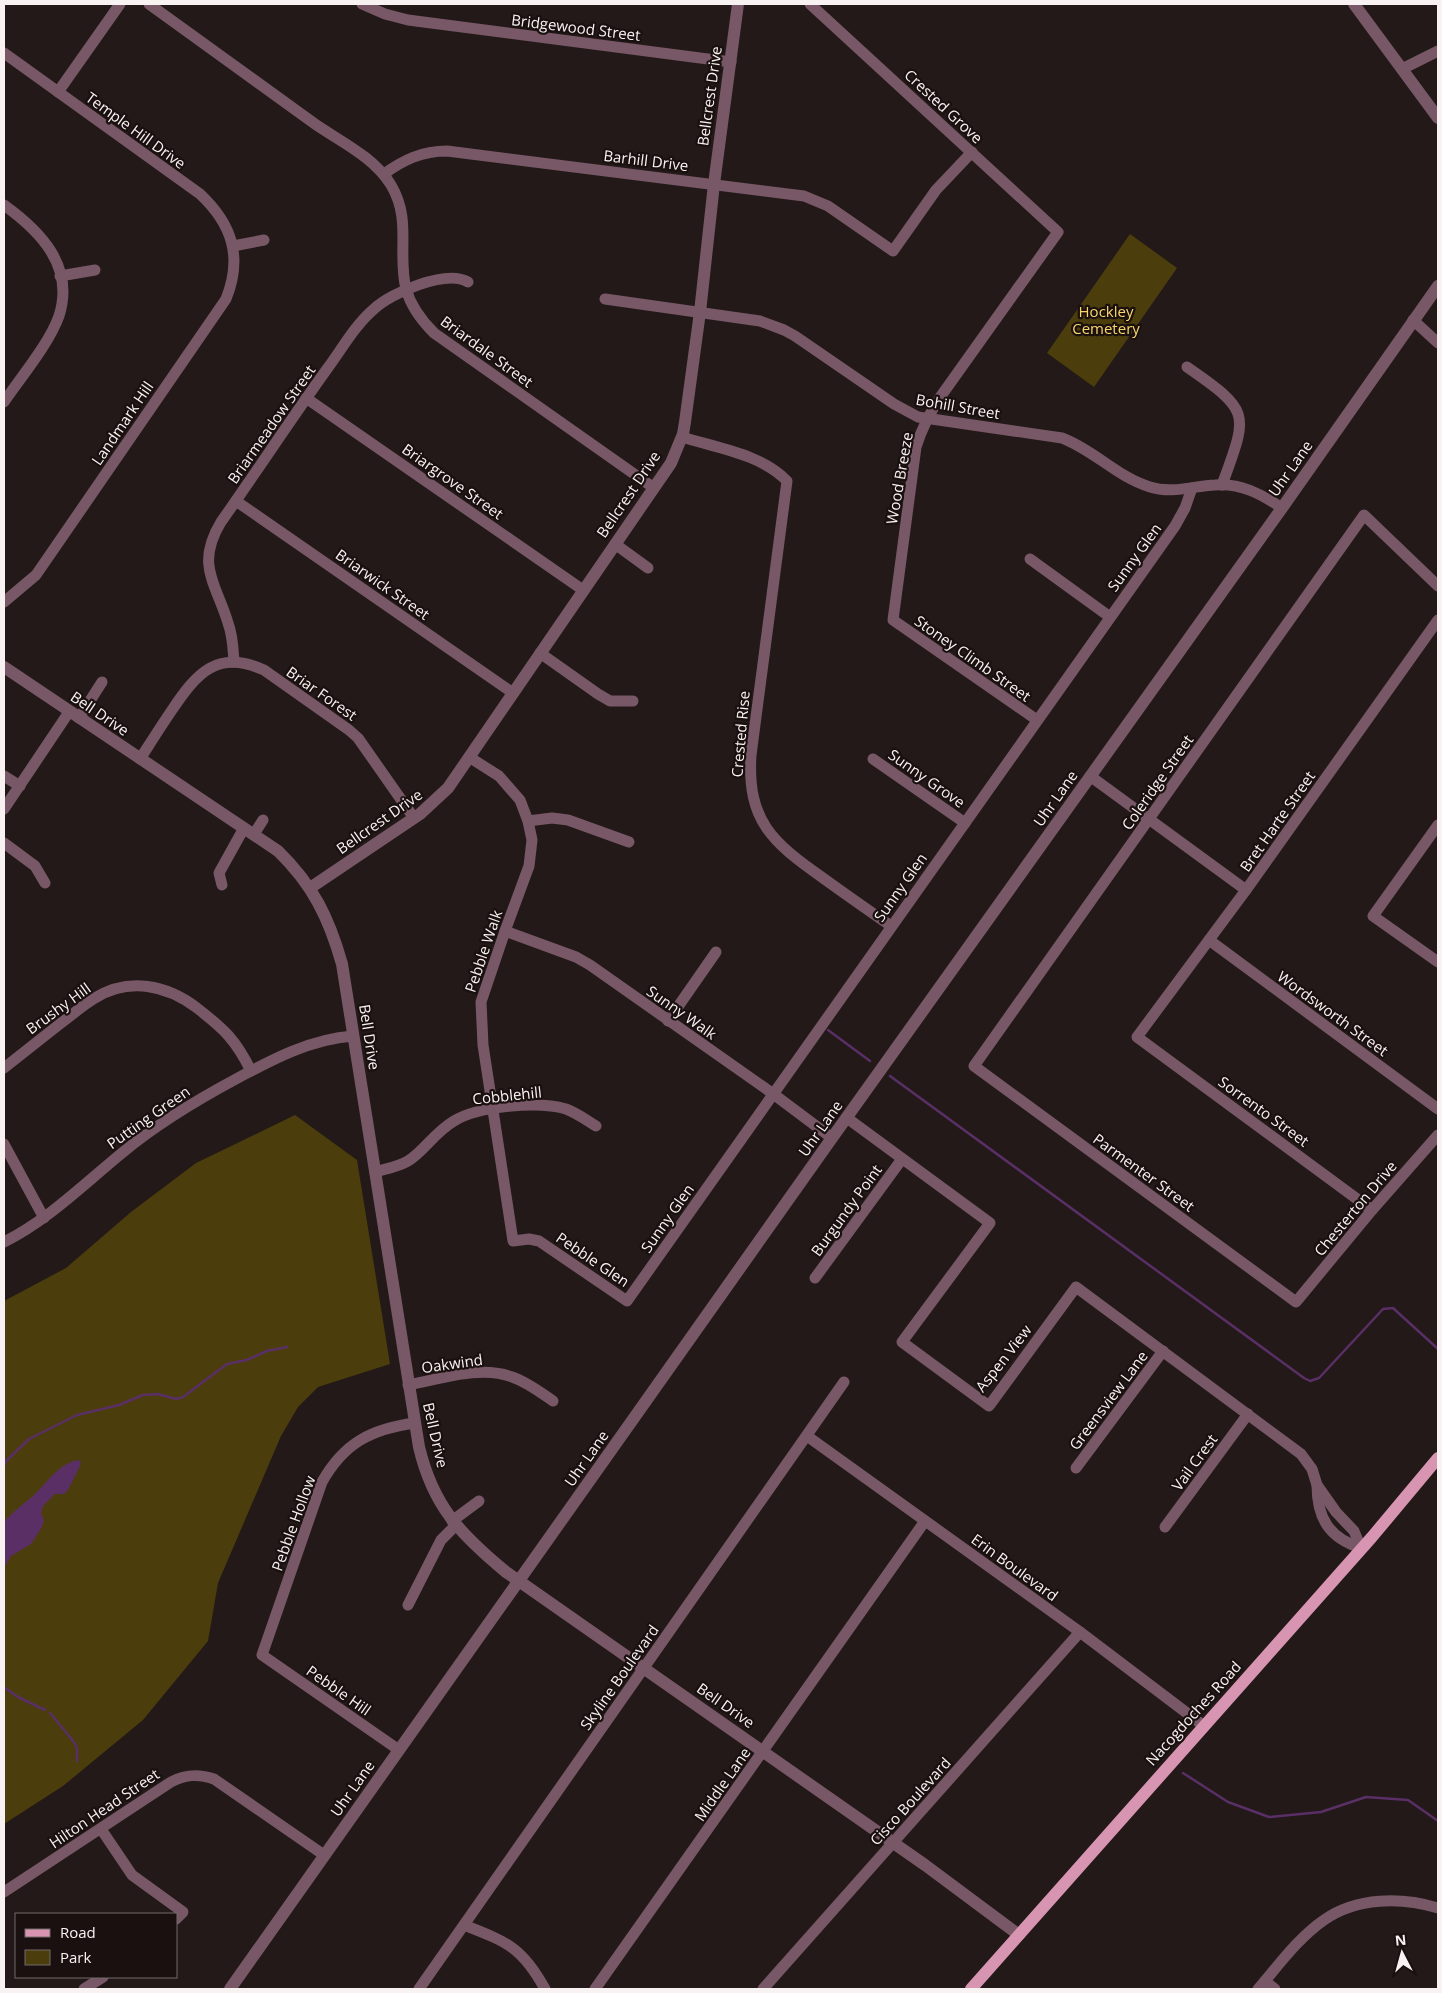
<svg xmlns="http://www.w3.org/2000/svg" width="1442" height="1993" viewBox="0 0 1442 1993" font-family="'Open Sans',sans-serif">
	<rect width="100%" height="100%" fill="#221918"/>
	<g fill="#4c3d0c">
		<polygon points="1130,234 1177,268 1094,387 1047,353"/>
		<polygon points="295,1115 357,1160 390,1364 318,1387 298,1407 281,1436 218,1583 208,1641 143,1720 63,1786 4,1824 4,1301 66,1268 131,1212 196,1163"/>
	</g>
	<path fill="#592f66" d="M78 1460 81 1462 80 1466 68 1490 64 1494H55L43 1506 41 1513 44 1520 42 1527 31 1544 11 1556 4 1568V1522C13 1511 25 1503 36 1493 48 1481 60 1463 78 1460Z"/>
	<g fill="none" stroke-linecap="round" stroke-linejoin="round">
		<g stroke="#592f66" stroke-width="2.5">
			<polyline points="828,1030 870,1061"/>
			<polyline points="890,1076 1304,1378 1310,1381 1319,1378 1383,1309 1393,1308 1438,1349"/>
			<polyline points="4,1466 6,1461 29,1439 77,1415 119,1405 143,1395 158,1394 176,1399 183,1397 227,1364 247,1360 267,1351 287,1347"/>
			<polyline points="4,1687 18,1697 45,1710"/>
			<polyline points="50,1713 74,1742 77,1748 77,1761"/>
			<polyline points="1183,1773 1228,1802 1269,1817 1321,1812 1366,1797 1408,1800 1438,1821"/>
		</g>
		<g stroke="#785866" stroke-width="11">
			<path d="M149 4C204 44 260 84 315 124 341 142 374 157 391 185 412 220 397 253 406 289 411 307 421 320 434 333L654 488"/>
			<polyline points="362,4 385,14 408,20 731,62"/>
			<path d="M810 4 1058 232 941 396C930 412 922 428 916 447L893 620 1037 720"/>
			<path d="M4 53 200 194C232 224 243 257 226 299L36 575 4 602"/>
			<polyline points="1402,69 1438,51"/>
			<polyline points="58,92 120,4"/>
			<path d="M384 174C403 160 422 151 447 151L804 196 828 206 893 251 936 190 972 152"/>
			<path d="M4 205C40 231 75 266 59 316 49 344 21 377 4 402"/>
			<polyline points="233,246 264,240"/>
			<polyline points="60,276 95,270"/>
			<path d="M605 299 760 321 784 330 795 336 894 404 918 417 1062 438C1094 450 1117 477 1150 487 1172 494 1193 486 1215 485 1241 483 1261 494 1282 508"/>
			<polyline points="1413,320 1438,343"/>
			<path d="M1187 367C1252 412 1248 413 1222 485"/>
			<polyline points="306,398 583,590"/>
			<path d="M682 437C717 448 761 454 787 481L751 755C747 821 772 842 823 878 845 894 868 910 891 926"/>
			<polyline points="236,501 513,693"/>
			<polyline points="615,544 648,568"/>
			<polyline points="1030,559 1110,617"/>
			<polyline points="1438,586 1364,515 974,1066 1296,1302 1372,1210 1438,1135"/>
			<polyline points="540,653 598,694 610,701 633,701"/>
			<path d="M234 662C233 649 233 636 228 623 216 583 195 565 221 522 257 471 291 419 327 369 342 349 355 325 374 309 391 293 446 269 468 282"/>
			<polyline points="79,718 102,682"/>
			<polyline points="469,757 499,776 520,800 528,821 532,840 529,866 505,931 481,1002 483,1045 513,1241 529,1239 539,1241 627,1301 1175,526 1185,508 1192,488"/>
			<path d="M140 759C151 742 161 726 172 710 197 673 217 649 264 670L349 730 358 738 414 818"/>
			<polyline points="873,759 965,823"/>
			<polyline points="4,776 20,786"/>
			<polyline points="1090,776 1246,890"/>
			<polyline points="4,809 69,712"/>
			<polyline points="528,821 552,818 568,820 629,842"/>
			<polyline points="1438,825 1373,916 1438,962"/>
			<polyline points="254,834 263,820"/>
			<polyline points="4,843 35,866 45,883"/>
			<polyline points="222,885 219,873 244,828"/>
			<polyline points="505,931 576,957 590,965 772,1093 832,1138"/>
			<polyline points="1209,940 1438,1109"/>
			<polyline points="668,1021 716,952"/>
			<path d="M4 1068C23 1053 42 1038 61 1023 72 1015 83 1005 95 998 129 977 167 985 197 1008 224 1029 236 1040 251 1071"/>
			<polyline points="847,1118 990,1223 902,1342 989,1406 1076,1287 1301,1454 1312,1469 1317,1485 1336,1512 1354,1531 1361,1548"/>
			<polyline points="4,1144 44,1218"/>
			<path d="M375 1172C385 1169 398 1167 408 1161 423 1152 435 1132 454 1121 478 1106 538 1101 566 1109 577 1113 586 1120 596 1126"/>
			<polyline points="1372,1210 1137,1037 1246,890 1438,620"/>
			<path d="M4 1242C48 1220 84 1184 122 1153 158 1123 195 1101 236 1079 273 1059 311 1039 353 1036"/>
			<polyline points="815,1278 902,1159"/>
			<path d="M408 1385C441 1379 480 1365 512 1377 527 1382 540 1392 553 1401"/>
			<polyline points="807,1436 1080,1632 1204,1726"/>
			<polyline points="1076,1468 1163,1351"/>
			<path d="M1317 1485C1317 1518 1329 1538 1361 1548"/>
			<polyline points="452,1521 479,1501"/>
			<polyline points="1165,1527 1248,1414"/>
			<polyline points="408,1605 441,1540 456,1525"/>
			<path d="M399 1750 262 1655 322 1482C344 1443 371 1429 415 1423"/>
			<polyline points="101,1829 132,1875 183,1912 176,1919"/>
			<path d="M4 1892 171 1782C186 1774 199 1774 214 1779L324 1855"/>
			<path d="M464 1925C507 1942 522 1947 545 1989"/>
			<polyline points="1265,1981 1275,1989"/>
			<polyline points="84,1989 103,1977"/>
			<polyline points="419,1989 844,1382"/>
			<polyline points="595,1989 925,1521"/>
			<polyline points="763,1989 1080,1632"/>
			<path d="M1258 1989C1278 1966 1298 1938 1324 1920 1357 1897 1401 1897 1438 1908"/>
		</g>
		<g stroke="#785866" stroke-width="12">
			<polyline points="1354,4 1438,118"/>
			<path d="M4 667 278 851C313 885 329 918 342 964L419 1447C433 1506 460 1534 506 1572L925 1865 1019 1935"/>
			<polyline points="310,888 420,814 448,788 671,463 683,434 685,422 700,312 714,184 738,4"/>
			<polyline points="230,1989 832,1138 1282,508 1438,286"/>
		</g>
		<polyline stroke="#d795b2" stroke-width="12" points="971,1989 1372,1537 1438,1458"/>
	</g>
	<g text-anchor="middle" dominant-baseline="central" stroke-width="4.5" stroke-linejoin="round" paint-order="stroke">
		<g font-size="15" fill="#f9f2f2" stroke="#19100f">
			<text transform="translate(576 27) rotate(7)">Bridgewood Street</text>
			<text transform="translate(709 96) rotate(-82)">Bellcrest Drive</text>
			<text transform="translate(944 106) rotate(43)">Crested Grove</text>
			<text transform="translate(136 130) rotate(36)">Temple Hill Drive</text>
			<text transform="translate(646 160) rotate(7)">Barhill Drive</text>
			<text transform="translate(487 351) rotate(36)">Briardale Street</text>
			<text transform="translate(958 406) rotate(10)">Bohill Street</text>
			<text transform="translate(122 423) rotate(-56)">Landmark Hill</text>
			<text transform="translate(271 424) rotate(-55)">Briarmeadow Street</text>
			<text transform="translate(1290 468) rotate(-55)">Uhr Lane</text>
			<text transform="translate(899 478) rotate(-80)">Wood Breeze</text>
			<text transform="translate(453 481) rotate(35)">Briargrove Street</text>
			<text transform="translate(628 494) rotate(-56)">Bellcrest Drive</text>
			<text transform="translate(1134 557) rotate(-54)">Sunny Glen</text>
			<text transform="translate(383 584) rotate(35)">Briarwick Street</text>
			<text transform="translate(973 658) rotate(35)">Stoney Climb Street</text>
			<text transform="translate(322 693) rotate(35)">Briar Forest</text>
			<text transform="translate(100 713) rotate(34)">Bell Drive</text>
			<text transform="translate(740 734) rotate(-85)">Crested Rise</text>
			<text transform="translate(927 778) rotate(35)">Sunny Grove</text>
			<text transform="translate(1157 782) rotate(-55)">Coleridge Street</text>
			<text transform="translate(1055 798) rotate(-55)">Uhr Lane</text>
			<text transform="translate(379 821) rotate(-35)">Bellcrest Drive</text>
			<text transform="translate(1277 821) rotate(-55)">Bret Harte Street</text>
			<text transform="translate(900 887) rotate(-55)">Sunny Glen</text>
			<text transform="translate(483 951) rotate(-71)">Pebble Walk</text>
			<text transform="translate(58 1008) rotate(-36)">Brushy Hill</text>
			<text transform="translate(682 1012) rotate(35)">Sunny Walk</text>
			<text transform="translate(1333 1013) rotate(36)">Wordsworth Street</text>
			<text transform="translate(370 1037) rotate(81)">Bell Drive</text>
			<text transform="translate(507 1095) rotate(-6)">Cobblehill</text>
			<text transform="translate(1264 1111) rotate(36)">Sorrento Street</text>
			<text transform="translate(148 1117) rotate(-35)">Putting Green</text>
			<text transform="translate(820 1128) rotate(-55)">Uhr Lane</text>
			<text transform="translate(1144 1172) rotate(36)">Parmenter Street</text>
			<text transform="translate(1355 1208) rotate(-50)">Chesterton Drive</text>
			<text transform="translate(846 1210) rotate(-54)">Burgundy Point</text>
			<text transform="translate(667 1218) rotate(-55)">Sunny Glen</text>
			<text transform="translate(593 1259) rotate(34)">Pebble Glen</text>
			<text transform="translate(1003 1358) rotate(-52)">Aspen View</text>
			<text transform="translate(452 1363) rotate(-8)">Oakwind</text>
			<text transform="translate(1108 1400) rotate(-53)">Greensview Lane</text>
			<text transform="translate(436 1435) rotate(77)">Bell Drive</text>
			<text transform="translate(586 1458) rotate(-55)">Uhr Lane</text>
			<text transform="translate(1194 1462) rotate(-54)">Vail Crest</text>
			<text transform="translate(293 1523) rotate(-70)">Pebble Hollow</text>
			<text transform="translate(1015 1567) rotate(36)">Erin Boulevard</text>
			<text transform="translate(619 1677) rotate(-55)">Skyline Boulevard</text>
			<text transform="translate(339 1690) rotate(35)">Pebble Hill</text>
			<text transform="translate(726 1705) rotate(35)">Bell Drive</text>
			<text transform="translate(1193 1713) rotate(-48)">Nacogdoches Road</text>
			<text transform="translate(722 1784) rotate(-55)">Middle Lane</text>
			<text transform="translate(352 1788) rotate(-55)">Uhr Lane</text>
			<text transform="translate(910 1801) rotate(-48)">Cisco Boulevard</text>
			<text transform="translate(104 1808) rotate(-34)">Hilton Head Street</text>
		</g>
		<g font-size="15" fill="#f8d66a" stroke="#19100f">
			<text x="1106" y="311">Hockley<tspan x="1106" dy="17">Cemetery</tspan></text>
		</g>
	</g>
	<rect width="1442" height="1993" fill="none" stroke="#f9f2f2" stroke-width="10"/>
	<rect x="15" y="1913" width="162" height="65" fill="#19100f" stroke="#736a6a"/>
	<rect x="25" y="1929" width="25" height="8" fill="#d795b2" stroke="#736a6a"/>
	<text x="60" y="1938" font-size="15" fill="#f9f2f2">Road</text>
	<rect x="25" y="1950" width="25" height="15" fill="#4c3d0c" stroke="#736a6a"/>
	<text x="60" y="1963" font-size="15" fill="#f9f2f2">Park</text>
	<g transform="translate(1402 1953) rotate(354)" stroke="#19100f" stroke-width="4" paint-order="stroke">
	<path d="M0-4L9 19L0 12L-9 19Z" fill="#f9f2f2"/>
	<text y="-8" font-size="14" font-weight="bold" text-anchor="middle" fill="#f9f2f2">N</text>
	</g>
</svg>
